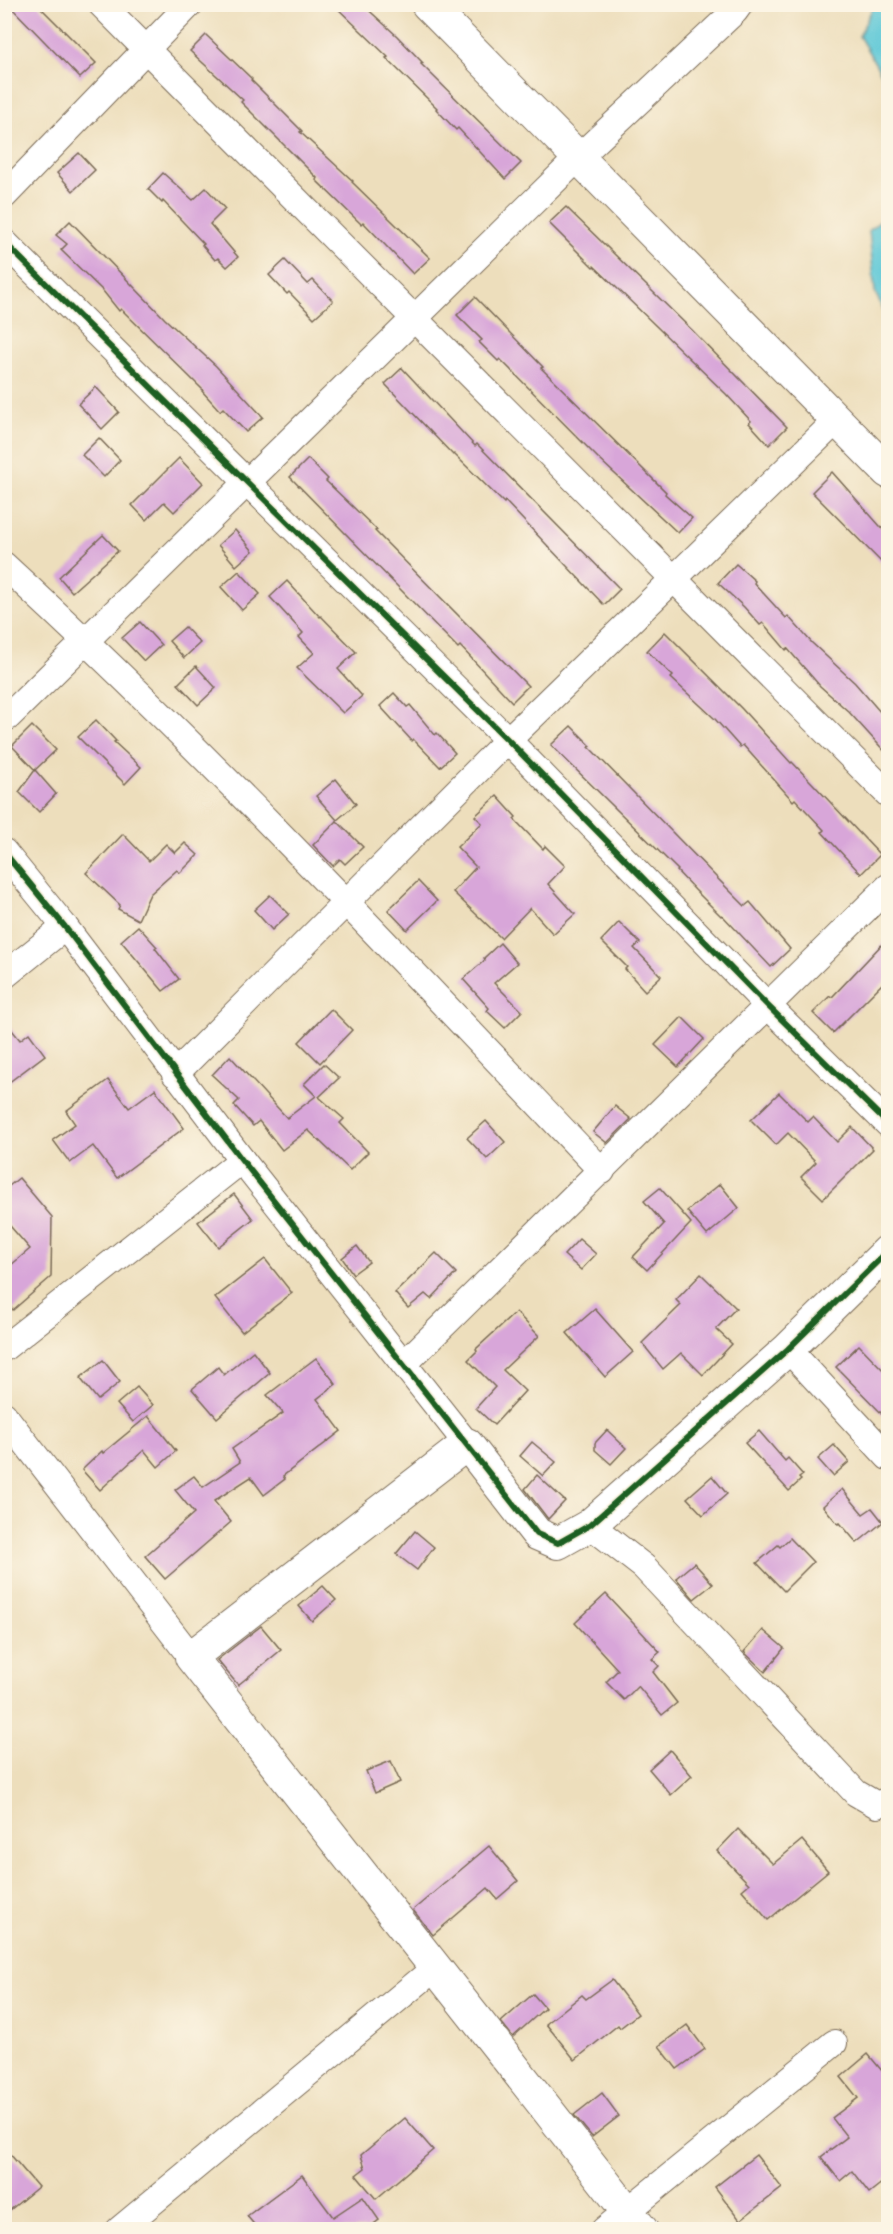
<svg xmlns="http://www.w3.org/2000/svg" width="893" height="2234" viewBox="0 0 893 2234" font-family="'Sorts Mill Goudy',serif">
	<rect width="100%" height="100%" fill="#fcf5e5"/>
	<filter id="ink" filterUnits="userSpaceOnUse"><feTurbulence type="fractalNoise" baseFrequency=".0167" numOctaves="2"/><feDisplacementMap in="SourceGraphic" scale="12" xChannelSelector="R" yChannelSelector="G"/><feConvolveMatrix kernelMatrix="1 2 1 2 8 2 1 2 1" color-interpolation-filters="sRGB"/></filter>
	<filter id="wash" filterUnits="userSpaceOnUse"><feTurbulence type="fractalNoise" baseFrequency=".008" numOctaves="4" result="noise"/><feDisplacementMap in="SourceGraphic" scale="24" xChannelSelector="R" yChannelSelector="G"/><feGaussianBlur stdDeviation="1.35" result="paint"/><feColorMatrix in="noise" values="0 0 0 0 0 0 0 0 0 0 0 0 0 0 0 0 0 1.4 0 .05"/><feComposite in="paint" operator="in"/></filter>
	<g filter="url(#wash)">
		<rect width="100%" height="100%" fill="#eddebc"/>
		<g fill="#5dc8d7" stroke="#4c797a" stroke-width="1.5">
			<polygon points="874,5 888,5 888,85 859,36"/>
			<polygon points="888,215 888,320 875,292 869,230"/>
		</g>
		<g id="blocks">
			<g fill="#d8a6d9">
				<polygon points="8,4 37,4 96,63 80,78"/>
				<polygon points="333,4 362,4 397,36 423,63 421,64 521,163 505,179 458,128 456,130 436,109 437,108 386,58 388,57"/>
				<polygon points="206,35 252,79 251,80 302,131 300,132 353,181 352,182 430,258 413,274 363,222 361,224 316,180 317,178 241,102 243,100 190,51"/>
				<polygon points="79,153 95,170 73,191 57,173"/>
				<polygon points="163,173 193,200 206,188 225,209 210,224 238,257 227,267 218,258 215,260 202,245 204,244 163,201 162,203 148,189"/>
				<polygon points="566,207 692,330 787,427 769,445 749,423 751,421 726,394 621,292 594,266 593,267 549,223"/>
				<polygon points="70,221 165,319 216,366 263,417 246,432 223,408 220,411 202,391 203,390 121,309 119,311 103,291 61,250 67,244 56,235"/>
				<polygon points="285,260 308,284 313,280 333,301 314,318 289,292 287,294 269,275"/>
				<polygon points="475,297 543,367 541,368 666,492 665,494 692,518 678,533 599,459 500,359 498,361 479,342 482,340 457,315"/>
				<polygon points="402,368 475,446 477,444 620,589 604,605 505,501 504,503 454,454 453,455 385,384"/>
				<polygon points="96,387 119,412 102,429 78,404"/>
				<polygon points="99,438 120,460 104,477 82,455"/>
				<polygon points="179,458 203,483 174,512 164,502 146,520 132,505"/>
				<polygon points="308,459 328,479 326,481 377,530 375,531 528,686 512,702 460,646 458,648 290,477"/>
				<polygon points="832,472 888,535 888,569 812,492"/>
				<polygon points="235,530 253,551 236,566 218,545"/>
				<polygon points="103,535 118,551 72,592 59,577"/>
				<polygon points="736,564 755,581 754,583 786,618 788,616 812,643 855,683 888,721 888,755 849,712 820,686 787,648 786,650 763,623 760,625 744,607 718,583"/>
				<polygon points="239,571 260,594 242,610 221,587"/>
				<polygon points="287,581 320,617 321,616 356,652 338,669 362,696 343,713 297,668 314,653 299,637 303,633 270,597"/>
				<polygon points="140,622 161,645 144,661 122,638"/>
				<polygon points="185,627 200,643 184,658 169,641"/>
				<polygon points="665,632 742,709 791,763 792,762 815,786 880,855 861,874 822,832 824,830 795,799 793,801 743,745 740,747 715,719 671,678 673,676 647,651"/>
				<polygon points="196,666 216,688 198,705 178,684"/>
				<polygon points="394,693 407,707 410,705 435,735 437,733 455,753 440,767 413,739 412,741 380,706"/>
				<polygon points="96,720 116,741 114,742 141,767 125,784 78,737"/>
				<polygon points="32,726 56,750 35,770 12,746"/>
				<polygon points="571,726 591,746 589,747 718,879 745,906 750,902 790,949 771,967 722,915 721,916 695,890 677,871 678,870 551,745"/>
				<polygon points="35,770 56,794 39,812 19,792"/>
				<polygon points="336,779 356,804 337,820 316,796"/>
				<polygon points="497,796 516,817 514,819 543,849 545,846 565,866 548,884 575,914 553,934 530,908 501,938 453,892 476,867 457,847 482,823 475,816"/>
				<polygon points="337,821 363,847 345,864 340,859 333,866 313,845"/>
				<polygon points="123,834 149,861 166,844 175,853 185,843 198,855 180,873 177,870 150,894 138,920 118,909 120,905 86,873"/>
				<polygon points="418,881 437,901 407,930 388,910"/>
				<polygon points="270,895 289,914 272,930 254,910"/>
				<polygon points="619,922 640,943 634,948 661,976 645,991 625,969 627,967 601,941"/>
				<polygon points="138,926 157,947 155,948 179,979 163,991 121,941"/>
				<polygon points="888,938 888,978 833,1033 813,1013 830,996 832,997"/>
				<polygon points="500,943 517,963 494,983 522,1011 505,1028 487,1011 489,1008 463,979 485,960 484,958"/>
				<polygon points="331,1009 352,1030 320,1063 299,1042"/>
				<polygon points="682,1017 704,1039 678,1067 655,1045"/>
				<polygon points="4,1020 20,1040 29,1033 45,1055 4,1086"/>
				<polygon points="230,1056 287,1118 316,1096 304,1084 324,1064 339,1078 319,1097 344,1119 340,1123 368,1152 350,1170 308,1130 282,1150 259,1121 253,1126 234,1105 239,1100 212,1075"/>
				<polygon points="108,1080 129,1108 155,1089 184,1128 117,1178 93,1146 70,1163 53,1140 75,1124 66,1111"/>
				<polygon points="779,1093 808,1122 813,1117 837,1142 852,1127 873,1149 823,1199 801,1177 816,1162 788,1133 776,1145 751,1120"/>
				<polygon points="615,1106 631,1119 607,1143 593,1132"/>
				<polygon points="486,1121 505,1142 487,1159 467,1138"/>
				<polygon points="19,1178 52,1217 51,1277 13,1310 4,1300 4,1271 30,1249 4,1219 4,1190"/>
				<polygon points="720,1184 739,1208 707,1235 687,1211"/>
				<polygon points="660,1188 691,1223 647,1270 633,1257 664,1224 644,1201"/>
				<polygon points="234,1194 253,1219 218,1247 198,1222"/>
				<polygon points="579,1239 596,1254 581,1270 564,1255"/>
				<polygon points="357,1246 369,1262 353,1274 342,1258"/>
				<polygon points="436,1253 456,1273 431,1299 425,1294 408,1308 395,1293"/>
				<polygon points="265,1259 292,1293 242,1332 215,1298"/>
				<polygon points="701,1274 736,1308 716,1329 732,1344 703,1375 681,1353 663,1369 642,1343 681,1305 676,1300"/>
				<polygon points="595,1309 633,1352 605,1377 567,1333"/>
				<polygon points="516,1312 539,1336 503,1370 525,1391 494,1425 476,1408 495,1387 468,1360 477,1351 476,1349"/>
				<polygon points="859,1345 888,1375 888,1420 836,1367"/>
				<polygon points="253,1351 270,1373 217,1418 192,1389 218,1367 224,1375"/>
				<polygon points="316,1358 336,1384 317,1399 341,1431 283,1476 285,1479 264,1495 251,1477 214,1501 231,1522 165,1579 145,1556 194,1513 175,1490 194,1476 203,1487 240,1462 232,1449 283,1413 267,1395"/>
				<polygon points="103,1360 120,1382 98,1400 80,1378"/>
				<polygon points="137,1387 153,1405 133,1422 117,1404"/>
				<polygon points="148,1416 176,1451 158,1467 144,1450 100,1490 82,1470 102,1451 103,1453"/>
				<polygon points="607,1430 626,1448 611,1464 595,1450 595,1443"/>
				<polygon points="759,1431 785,1461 788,1458 803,1475 799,1478 801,1480 789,1491 745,1443"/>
				<polygon points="532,1442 556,1462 543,1476 520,1456"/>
				<polygon points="834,1445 849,1462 833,1476 818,1459"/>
				<polygon points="537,1475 565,1501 548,1519 525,1489"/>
				<polygon points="712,1476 727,1494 703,1515 687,1498"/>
				<polygon points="842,1489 863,1514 872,1508 883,1522 857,1543 840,1523 838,1524 823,1506"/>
				<polygon points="415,1531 434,1547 417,1570 396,1554"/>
				<polygon points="790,1538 813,1562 784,1591 757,1563 778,1545 780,1547"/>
				<polygon points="694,1563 713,1584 694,1599 676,1578"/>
				<polygon points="323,1586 336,1600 312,1621 299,1606"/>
				<polygon points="606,1594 660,1652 652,1659 659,1666 653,1672 677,1703 662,1715 638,1686 624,1700 606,1682 618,1670 575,1623"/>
				<polygon points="261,1626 281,1650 238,1685 217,1660"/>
				<polygon points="763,1630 784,1648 765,1672 744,1652"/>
				<polygon points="670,1750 692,1776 671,1795 649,1769"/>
				<polygon points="391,1761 400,1782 375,1793 366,1771"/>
				<polygon points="738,1829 773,1864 802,1840 828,1871 768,1920 742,1890 749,1884 717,1851"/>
				<polygon points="489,1846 518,1881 497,1899 488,1888 433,1935 413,1910"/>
				<polygon points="612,1980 638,2014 620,2028 618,2025 575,2060 546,2024 582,1995 586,1999"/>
				<polygon points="533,1994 545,2008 513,2037 501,2022"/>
				<polygon points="687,2025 705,2049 677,2069 659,2046"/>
				<polygon points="868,2054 888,2078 888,2178 869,2193 852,2171 840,2181 821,2157 847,2137 832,2118 858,2098 841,2077"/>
				<polygon points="602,2093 619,2116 592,2137 574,2115"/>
				<polygon points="405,2118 433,2150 376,2199 356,2175 365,2168 361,2155"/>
				<polygon points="4,2147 38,2187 4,2215"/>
				<polygon points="756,2155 782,2188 740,2220 715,2187"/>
				<polygon points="302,2175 333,2217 363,2197 379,2220 367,2229 258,2229 247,2216"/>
			</g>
		</g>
	</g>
	<g filter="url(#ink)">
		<use href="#blocks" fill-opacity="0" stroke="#796955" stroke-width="1.5"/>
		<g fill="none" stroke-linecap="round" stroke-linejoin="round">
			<defs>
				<g id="minor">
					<polyline points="101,4 888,794"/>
					<polyline points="4,196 190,4"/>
					<polyline points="4,242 508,740 767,1005 888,1124"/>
					<path d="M4 565C213 757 407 966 602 1171"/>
					<polyline points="8,717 579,157 735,11 740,4"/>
					<polyline points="4,852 65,927 242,1160 467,1444"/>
					<polyline points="4,976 65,927"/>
					<polyline points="175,1074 508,740 838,419"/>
					<polyline points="4,1348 242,1160"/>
					<polyline points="788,1349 888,1457"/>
					<polyline points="404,1364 888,887"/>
					<polyline points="4,1415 191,1657"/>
					<polyline points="590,1525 644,1567 856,1793 877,1805 888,1800"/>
					<polyline points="119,2230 435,1968"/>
					<polyline points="604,2230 834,2043"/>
				</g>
				<g id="tertiary">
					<polyline points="427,4 888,472"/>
					<polyline points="642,2230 191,1657 467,1444 537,1534 558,1543 590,1525 788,1349 888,1251"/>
				</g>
			</defs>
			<use href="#minor" stroke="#796955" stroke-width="28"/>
			<use href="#tertiary" stroke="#796955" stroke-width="34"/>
			<use href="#minor" stroke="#fff" stroke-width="26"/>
			<use href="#tertiary" stroke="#fff" stroke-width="32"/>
			<defs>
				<g id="cycleway">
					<polyline points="4,242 508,740 767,1005 888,1124"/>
					<polyline points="4,852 65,927 242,1160 537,1534 558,1543 590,1525 788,1349 888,1251"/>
				</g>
			</defs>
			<use href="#cycleway" stroke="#fcf5e5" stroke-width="10"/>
			<use href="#cycleway" stroke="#1b5e20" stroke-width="6"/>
		</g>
	</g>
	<rect width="893" height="2234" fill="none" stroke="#fcf5e5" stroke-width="24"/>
</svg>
